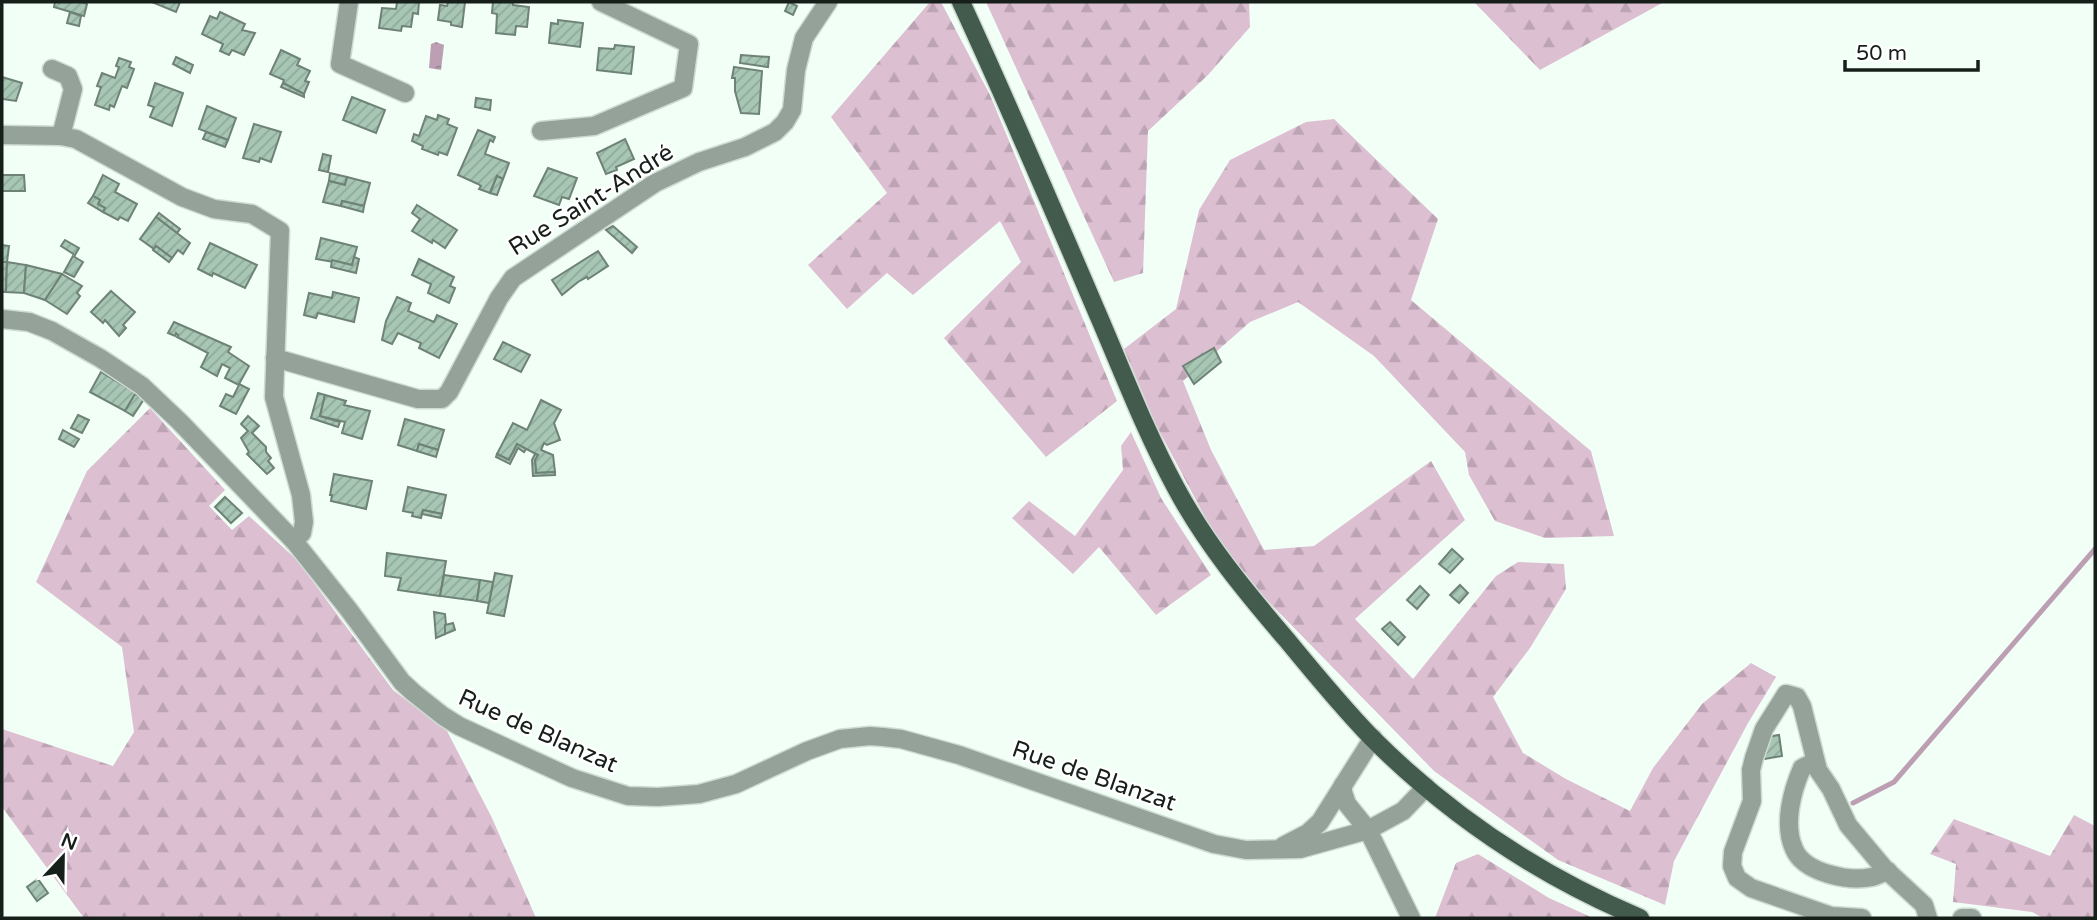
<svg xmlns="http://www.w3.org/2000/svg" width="2097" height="920" viewBox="0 0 2097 920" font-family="'Varela Round',sans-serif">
	<defs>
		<pattern id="forest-firs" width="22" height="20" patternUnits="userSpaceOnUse" patternTransform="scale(1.75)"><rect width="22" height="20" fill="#ddbfd2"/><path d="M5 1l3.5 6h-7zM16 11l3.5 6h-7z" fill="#bda4b4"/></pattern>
		<pattern id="water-ripples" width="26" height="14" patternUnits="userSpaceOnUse" patternTransform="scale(1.75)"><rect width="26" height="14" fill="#bc9fb2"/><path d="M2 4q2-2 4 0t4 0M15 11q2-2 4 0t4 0" fill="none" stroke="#988190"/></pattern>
		<pattern id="building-hatch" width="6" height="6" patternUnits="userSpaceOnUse" patternTransform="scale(1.75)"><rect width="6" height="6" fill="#a7c6b4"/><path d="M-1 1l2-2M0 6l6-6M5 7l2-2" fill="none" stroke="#8faa9a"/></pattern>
	</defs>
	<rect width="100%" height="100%" fill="#f1fff6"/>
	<g fill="url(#forest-firs)">
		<polygon points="930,2 941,2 990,95 1117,401 1046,457 944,338 1021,262 1000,221 913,295 887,273 847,309 808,265 887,193 831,117"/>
		<polygon points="986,2 1249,2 1250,27 1208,75 1148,131 1143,273 1114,282"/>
		<polygon points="1474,2 1664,2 1540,70"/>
		<polygon points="1334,119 1438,219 1411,300 1591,451 1614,536 1545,538 1495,521 1469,475 1465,452 1374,356 1298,302 1250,322 1183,381 1211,450 1264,550 1314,546 1431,461 1465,520 1355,619 1413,679 1496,576 1518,562 1564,564 1566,589 1530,648 1493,697 1523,753 1566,779 1630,811 1653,768 1702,704 1751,663 1776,677 1748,723 1674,861 1665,905 1558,860 1434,771 1264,597 1214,534 1155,423 1124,349 1176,309 1199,210 1230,160 1306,122"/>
		<polygon points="150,408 225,490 209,506 232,530 249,516 297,560 393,690 447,731 492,818 536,918 84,918 2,807 2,729 113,766 134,732 122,647 36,582 87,471"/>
		<polygon points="1131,432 1161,498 1211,575 1156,615 1099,547 1073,574 1012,518 1029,501 1075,536 1123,470 1121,446"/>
		<polygon points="2074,815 2095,826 2095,918 2043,918 2032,912 1953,902 1956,864 1930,854 1954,819 2050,856"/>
		<polygon points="1478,854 1549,898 1593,918 1435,918 1456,863"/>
	</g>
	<polygon fill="url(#water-ripples)" points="436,42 444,45 441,70 429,68 431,44"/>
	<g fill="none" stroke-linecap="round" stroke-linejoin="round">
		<polyline stroke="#bc9fb2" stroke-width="5" points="1853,803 1894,782 2095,549"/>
	</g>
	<g fill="url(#building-hatch)" stroke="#6e8276" stroke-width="2">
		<polygon points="55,2 82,2 87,4 84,16 54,7"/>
		<polygon points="152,2 180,2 176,12"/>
		<polygon points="397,2 419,2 418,14 413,13 411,27 402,26 401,31 379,28 382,8 396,9"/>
		<polygon points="448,2 465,2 462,27 451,25 451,22 438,20 440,5 447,6"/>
		<polygon points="493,2 513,2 513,5 529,7 527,27 516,26 515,35 496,33 497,14 492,13"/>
		<polygon points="789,2 797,6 793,15 785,11"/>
		<polygon points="70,12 81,16 79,26 67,23"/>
		<polygon points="220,12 245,24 242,30 255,33 244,55 232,50 229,55 220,51 223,44 202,34 210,16 217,19"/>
		<polygon points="558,20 583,23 580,47 549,43 551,23 558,24"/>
		<polygon points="615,45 634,47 631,74 597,70 599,48 614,49"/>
		<polygon points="281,50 300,59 297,65 310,71 305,81 309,82 304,94 283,83 284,80 270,74"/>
		<polygon points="741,55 769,57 768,67 740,63"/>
		<polygon points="176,57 193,65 190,73 173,64"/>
		<polygon points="119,58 131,62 129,67 134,69 127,88 122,86 114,107 110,105 109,110 95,105 101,87 97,86 102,73 115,78 119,67 116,66"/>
		<polygon points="734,67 762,71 759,114 741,113 735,91 735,78 732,78"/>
		<polygon points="2,77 22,83 16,101 2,99"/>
		<polygon points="155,83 183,93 172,126 150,117 154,107 148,105"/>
		<polygon points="283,83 304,94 304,97 281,87"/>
		<polygon points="352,97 385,110 376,133 343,120"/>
		<polygon points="476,98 491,100 490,110 475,107"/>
		<polygon points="207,106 236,118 228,140 199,129"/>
		<polygon points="438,115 449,119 447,124 457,128 447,155 439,152 438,155 422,149 423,146 412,141 414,134 419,136 426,116 437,120"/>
		<polygon points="254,124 281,132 271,162 260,158 259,162 243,158"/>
		<polygon points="478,130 495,137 493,142 490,140 485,154 509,163 503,179 497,176 490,193 479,189 481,186 478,184 458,175"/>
		<polygon points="206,132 228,140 225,147 203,139"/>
		<polygon points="625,139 634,159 616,167 617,170 606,174 597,153"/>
		<polygon points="323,154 331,156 328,172 319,170"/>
		<polygon points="548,168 577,178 569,199 562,197 559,205 534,196"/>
		<polygon points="330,173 347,177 345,185 329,181"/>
		<polygon points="2,175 24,175 25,191 2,191"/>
		<polygon points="103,175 119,184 115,192 137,204 128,221 120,217 118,220 103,212 105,208 98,204 100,200 93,196"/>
		<polygon points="497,176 503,179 497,195 490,193"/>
		<polygon points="347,177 370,183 364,206 342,201 341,206 323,202 329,181 345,185"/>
		<polygon points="93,196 100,200 98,204 105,208 103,212 88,203"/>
		<polygon points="342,201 364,206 363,212 341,206"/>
		<polygon points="417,205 457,230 445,248 433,240 432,243 412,231 420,219 412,213"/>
		<polygon points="159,213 180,229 177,233 156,217"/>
		<polygon points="156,217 190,243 183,254 178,250 172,258 156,246 154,249 140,239"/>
		<polygon points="613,226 637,247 632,253 606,230"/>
		<polygon points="321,238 357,247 352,265 316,259"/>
		<polygon points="65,240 79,248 75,255 61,246"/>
		<polygon points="210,243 257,265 245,288 213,273 212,276 198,269"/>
		<polygon points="2,245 9,246 7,262 2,262"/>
		<polygon points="156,246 172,258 169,262 153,250"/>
		<polygon points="598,251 608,266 588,279 587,277 578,282 562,295 552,280"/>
		<polygon points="73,256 83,262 74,277 64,272"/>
		<polygon points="354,257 359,259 356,273 331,267 332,260 352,265"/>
		<polygon points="419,259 454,277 450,286 455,288 449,303 428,293 431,284 412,275"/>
		<polygon points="2,262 7,262 6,292 2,292"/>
		<polygon points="7,262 26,265 24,293 6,292"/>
		<polygon points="26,265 62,274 45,300 24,293"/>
		<polygon points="62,274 82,286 77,293 80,296 67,314 45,300"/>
		<polygon points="111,291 135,312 123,325 126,328 119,336 105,320 103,323 91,312"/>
		<polygon points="333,292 359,298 354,322 318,313 316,318 304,315 309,293 332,298"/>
		<polygon points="397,297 411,303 408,311 434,322 437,315 457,324 439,358 419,348 421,343 398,333 392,344 382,340 386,321"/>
		<polygon points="174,322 231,347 228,352 249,366 239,384 249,389 236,414 220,406 226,394 233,397 239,385 225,378 230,368 222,364 217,376 201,367 208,353 177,337 178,335 176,333 175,336 168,333"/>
		<polygon points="503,342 530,355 521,372 494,359"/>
		<polygon points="1214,348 1221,362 1194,384 1183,366"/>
		<polygon points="101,372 136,393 125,411 90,392"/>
		<polygon points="318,393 325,395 320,416 340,422 338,427 311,418"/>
		<polygon points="135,394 144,399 133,416 125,411"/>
		<polygon points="325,395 346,401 344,405 370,411 362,439 342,433 345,422 320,416"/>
		<polygon points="541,400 561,410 554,423 560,440 547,445 544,443 541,450 553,455 555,472 536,473 535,460 538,455 517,444 509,460 497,454 513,423 527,430"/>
		<polygon points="78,415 89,420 82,433 71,428"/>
		<polygon points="248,416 259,426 252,433 266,447 266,452 271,458 268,461 274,468 267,474 247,454 249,452 241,438 248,431 241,424"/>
		<polygon points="405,419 444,430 438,450 419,444 417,451 398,445"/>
		<polygon points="63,430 79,439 74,447 59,439"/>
		<polygon points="419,444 438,450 436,457 417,451"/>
		<polygon points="517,444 526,449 524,452 518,448 510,464 496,457 497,454 509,460"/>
		<polygon points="535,454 538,455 535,460 536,473 555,472 555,475 533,476 532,460"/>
		<polygon points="334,474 372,481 366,509 331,501 332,495 330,495"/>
		<polygon points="408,487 446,495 442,514 423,510 421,518 412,516 413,513 403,511"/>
		<polygon points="225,497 242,513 231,523 215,507"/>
		<polygon points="423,510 442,514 441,518 422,514"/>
		<polygon points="1452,549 1463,559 1450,573 1439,564"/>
		<polygon points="387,553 446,561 440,596 398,590 401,578 385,576"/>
		<polygon points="495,573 512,576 504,616 487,613"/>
		<polygon points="444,575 480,580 477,601 440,596"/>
		<polygon points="480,580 493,582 489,603 477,601"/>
		<polygon points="1460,585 1468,593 1459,603 1450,595"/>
		<polygon points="1420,586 1429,595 1417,609 1407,600"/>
		<polygon points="434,612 445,614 446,625 445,634 436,638"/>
		<polygon points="1390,622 1405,637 1398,645 1382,629"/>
		<polygon points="453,623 455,630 445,634 445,625"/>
		<polygon points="1779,735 1782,756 1759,760 1767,737"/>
		<polygon points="38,879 48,893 37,901 27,887"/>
	</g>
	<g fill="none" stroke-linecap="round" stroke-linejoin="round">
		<defs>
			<g id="minor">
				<polyline points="349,2 340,64 405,93"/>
				<polyline points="52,69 68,76 73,89 61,136 76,139 182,197 214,209 252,214 280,231 274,397 301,495 304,522 302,533 294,541"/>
				<polyline points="541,131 594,126 683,88 689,44 601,2"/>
				<polyline points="2,135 61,136"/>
				<polyline points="2,319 29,322 52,331 100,358 142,386 180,422 294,541 349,610 402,682 414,693 443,716 459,726 572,778 628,796 658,797 699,794 736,784 807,751 840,739 870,736 883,737 901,739 959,755 1214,844 1246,850 1300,849 1368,830 1403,811 1426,787"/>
				<polyline points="275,358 418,399 442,399 449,392 499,298 513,278 655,183 699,162 745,147 775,132 785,122 792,110 796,70 804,38 828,2"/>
				<path d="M1817 767 1810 764 1802 768C1792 791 1783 824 1794 849 1804 873 1849 882 1872 877 1878 876 1883 872 1888 871"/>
				<polyline points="1343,785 1343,792 1347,804 1368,830 1411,918"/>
				<polyline points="1283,846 1308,833 1320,822 1373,738"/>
				<polyline points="1862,918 1831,916 1751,888 1737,878 1732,866 1733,852 1752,801 1751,770 1754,758 1764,729 1786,694 1797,697 1802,706 1818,770 1831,789 1848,825 1884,868 1924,905 1928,918"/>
				<polyline points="1962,918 1972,918"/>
			</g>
			<path id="major" d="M961 2C1008 104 1052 207 1096 310 1122 370 1145 431 1176 488 1206 544 1246 592 1287 640 1314 673 1342 707 1372 738 1449 815 1540 876 1640 918"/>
		</defs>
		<use href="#minor" stroke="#cedbd3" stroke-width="21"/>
		<use href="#major" stroke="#cedbd3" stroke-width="21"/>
		<use href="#minor" stroke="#95a29a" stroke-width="18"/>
		<use href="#major" stroke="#435b4d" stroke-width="18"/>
	</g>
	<g text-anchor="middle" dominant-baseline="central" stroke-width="5" stroke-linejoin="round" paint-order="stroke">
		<g font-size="24" fill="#171f1a" stroke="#fff">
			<text transform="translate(591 200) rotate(-32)">Rue Saint-André</text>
			<text transform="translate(538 731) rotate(24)">Rue de Blanzat</text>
			<text transform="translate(1094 776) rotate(19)">Rue de Blanzat</text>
		</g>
	</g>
	<rect width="2097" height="920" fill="none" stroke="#171f1a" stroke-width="7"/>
	<g transform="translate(63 857) rotate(22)" stroke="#ffffff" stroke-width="5" paint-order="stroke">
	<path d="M0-5L12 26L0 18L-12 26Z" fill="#171f1a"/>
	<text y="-10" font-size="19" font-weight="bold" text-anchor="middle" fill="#171f1a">N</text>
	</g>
	<path d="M1845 60v10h133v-10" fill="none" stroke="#171f1a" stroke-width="3.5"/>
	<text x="1856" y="60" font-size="21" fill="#171f1a" stroke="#ffffff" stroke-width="5" paint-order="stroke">50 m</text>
</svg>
